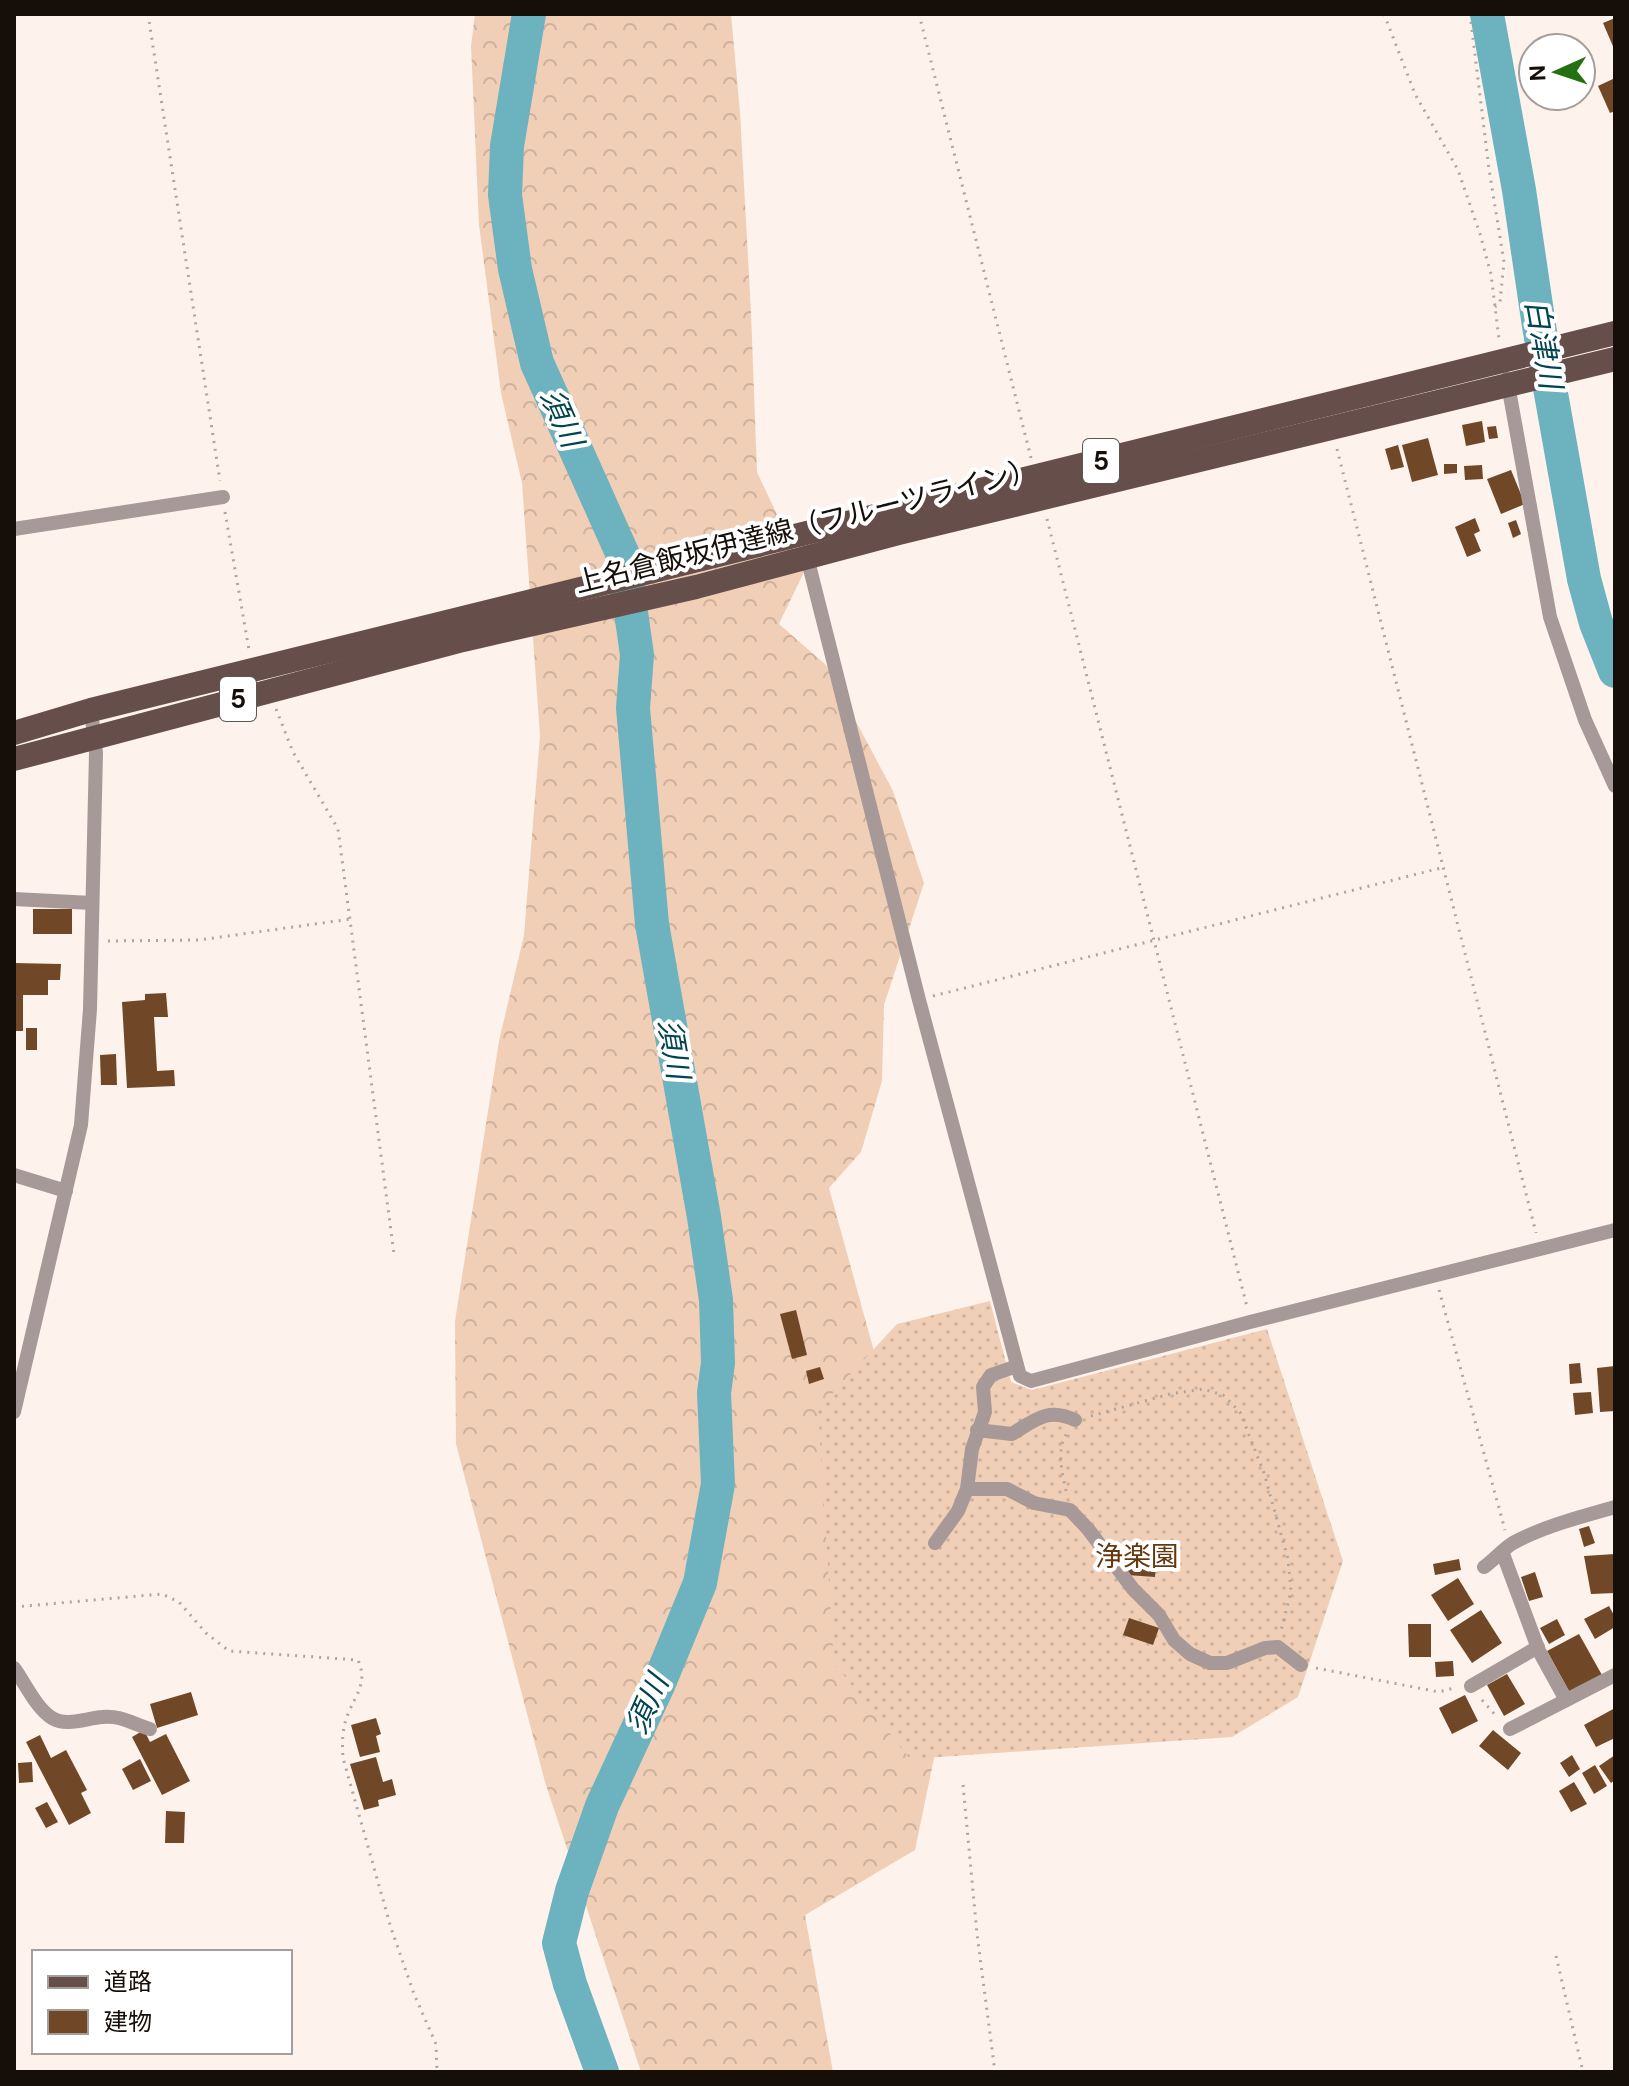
<svg xmlns="http://www.w3.org/2000/svg" width="1629" height="2086" viewBox="0 0 1629 2086" font-family="'DM Sans','Noto Sans JP',sans-serif">
	<defs>
		<pattern id="forest-crowns" width="20" height="18" patternUnits="userSpaceOnUse" patternTransform="scale(2)"><rect width="20" height="18" fill="#f1cfb7"/><path d="M2 6a3 3 0 1 1 6 0M12 15a3 3 0 1 1 6 0" fill="none" stroke="#ceb19c"/></pattern>
		<pattern id="garden-dots" width="8" height="8" patternUnits="userSpaceOnUse" patternTransform="scale(2)"><rect width="8" height="8" fill="#f1cfb7"/><path d="M2 2h.1M6 6h.1" fill="none" stroke="#ceb19c" stroke-width="1.8" stroke-linecap="round"/></pattern>
	</defs>
	<rect width="100%" height="100%" fill="#fdf3ec"/>
	<polygon fill="url(#forest-crowns)" points="475,14 731,14 740,112 751,312 757,472 804,572 779,624 826,665 893,791 924,883 884,1005 882,1081 861,1152 829,1188 906,1467 950,1681 915,1850 805,1915 833,2072 641,2072 545,1782 456,1444 455,1321 499,1041 524,935 540,736 522,483 501,393 479,225 471,46"/>
	<polygon fill="url(#garden-dots)" points="990,1301 1011,1382 1032,1390 1267,1329 1343,1561 1298,1697 1232,1737 910,1759 834,1663 818,1409 897,1324"/>
	<g fill="none" stroke-linecap="round" stroke-linejoin="round">
		<g stroke="#6cb2bf" stroke-width="34">
			<polyline points="529,14 507,146 505,195 515,269 537,363 623,555 637,655 633,708 652,924 704,1217 716,1300 718,1363 714,1393 718,1484 700,1583 659,1683 602,1806 572,1891 559,1943 570,1984 602,2072"/>
			<polyline points="1487,14 1519,190 1539,326 1584,579 1596,623 1615,671"/>
		</g>
	</g>
	<g fill="#714827">
		<polygon points="1615,18 1615,51 1603,23"/>
		<polygon points="1615,78 1615,111 1610,113 1598,86"/>
		<polygon points="1482,421 1485,442 1466,446 1462,425"/>
		<polygon points="1496,426 1498,438 1489,439 1487,427"/>
		<polygon points="1428,438 1438,475 1412,482 1402,445"/>
		<polygon points="1398,445 1404,467 1391,470 1385,449"/>
		<polygon points="1444,464 1457,464 1457,473 1444,474"/>
		<polygon points="1482,465 1483,479 1465,480 1464,466"/>
		<polygon points="1511,470 1525,504 1501,514 1487,479"/>
		<polygon points="1475,518 1480,531 1474,534 1481,551 1467,557 1455,527"/>
		<polygon points="1516,520 1521,534 1513,538 1508,523"/>
		<rect x="33" y="909" width="39" height="25"/>
		<polygon points="14,963 61,964 60,980 48,980 48,995 23,995 23,1031 14,1031"/>
		<polygon points="166,993 168,1017 154,1017 157,1071 174,1070 175,1086 127,1088 122,1002 145,1000 145,994"/>
		<rect x="26" y="1028" width="11" height="22"/>
		<polygon points="116,1054 117,1085 101,1085 100,1055"/>
		<polygon points="796,1310 807,1355 792,1359 780,1314"/>
		<polygon points="1580,1363 1582,1383 1570,1384 1569,1364"/>
		<polygon points="1615,1366 1615,1411 1600,1412 1597,1368"/>
		<polygon points="820,1367 824,1379 809,1384 806,1371"/>
		<polygon points="1591,1392 1593,1413 1575,1415 1573,1393"/>
		<polygon points="1589,1526 1595,1543 1584,1547 1579,1529"/>
		<polygon points="1129,1547 1157,1549 1155,1577 1127,1575"/>
		<polygon points="1615,1554 1615,1593 1591,1594 1584,1556"/>
		<polygon points="1459,1559 1461,1570 1435,1575 1433,1564"/>
		<polygon points="1535,1572 1543,1597 1529,1601 1521,1577"/>
		<polygon points="1458,1578 1474,1604 1448,1621 1431,1595"/>
		<polygon points="1609,1606 1615,1617 1615,1627 1595,1639 1584,1619"/>
		<polygon points="1481,1610 1502,1643 1472,1663 1450,1630"/>
		<polygon points="1129,1618 1159,1628 1153,1645 1123,1635"/>
		<polygon points="1557,1619 1565,1635 1549,1644 1540,1628"/>
		<polygon points="1408,1624 1431,1624 1431,1657 1409,1657"/>
		<polygon points="1579,1634 1602,1675 1570,1693 1547,1651"/>
		<polygon points="1453,1661 1454,1676 1436,1677 1435,1662"/>
		<polygon points="1507,1674 1525,1704 1504,1716 1487,1685"/>
		<polygon points="191,1692 198,1715 157,1728 150,1704"/>
		<polygon points="1465,1695 1478,1721 1452,1734 1439,1708"/>
		<polygon points="1615,1708 1615,1738 1596,1747 1584,1725"/>
		<polygon points="376,1718 381,1734 376,1736 380,1752 360,1757 351,1725"/>
		<polygon points="144,1730 150,1742 166,1734 190,1781 162,1795 132,1737"/>
		<polygon points="1493,1730 1521,1753 1508,1770 1479,1746"/>
		<polygon points="40,1735 51,1758 66,1750 87,1790 81,1793 91,1813 69,1825 26,1742"/>
		<polygon points="1572,1755 1580,1769 1569,1777 1560,1763"/>
		<polygon points="1615,1755 1615,1780 1611,1783 1599,1766"/>
		<polygon points="376,1757 383,1782 392,1779 396,1795 378,1800 379,1806 364,1810 350,1764"/>
		<polygon points="140,1759 151,1781 133,1790 122,1769"/>
		<polygon points="32,1762 33,1782 19,1783 18,1763"/>
		<polygon points="1595,1765 1607,1786 1594,1794 1582,1773"/>
		<polygon points="1574,1782 1587,1804 1571,1812 1559,1791"/>
		<polygon points="47,1802 58,1822 46,1828 35,1808"/>
		<polygon points="166,1811 185,1812 184,1843 165,1843"/>
	</g>
	<g fill="none" stroke-linecap="round" stroke-linejoin="round">
		<g stroke="#afa59f" stroke-width="3" stroke-dasharray="2 6" stroke-linecap="butt">
			<polyline points="148,14 220,481"/>
			<polyline points="919,14 1031,458"/>
			<polyline points="1384,14 1415,94 1458,170 1480,234 1491,274 1499,339"/>
			<polyline points="1470,14 1489,169 1504,262 1500,302 1495,307"/>
			<polyline points="1337,449 1536,1233"/>
			<polyline points="225,512 249,650"/>
			<polyline points="1047,519 1247,1307"/>
			<polyline points="276,709 293,752 338,829 394,1254"/>
			<polyline points="108,941 199,940 351,919"/>
			<polyline points="933,996 1441,868"/>
			<polyline points="1439,1290 1505,1530"/>
			<polyline points="1091,1416 1170,1394 1203,1389 1223,1395 1240,1412 1264,1473 1288,1559 1291,1591 1281,1631"/>
			<path d="M1066 1491C1062 1472 1056 1450 1067 1433"/>
			<path d="M14 1607 162 1594 179 1602 206 1633 229 1651 358 1660C368 1683 356 1694 348 1714 342 1728 342 1743 343 1758L391 1928 414 1994 436 2044 437 2072"/>
			<polyline points="1316,1668 1439,1692 1454,1688"/>
			<polyline points="1482,1700 1498,1718"/>
			<polyline points="963,1785 977,1934 995,2072"/>
			<polyline points="1556,1956 1583,2072"/>
		</g>
		<g stroke="#a79997" stroke-width="14">
			<polyline points="1507,379 1550,617 1585,720 1615,786"/>
			<polyline points="14,529 223,497"/>
			<polyline points="807,557 919,1000 1020,1376 1031,1381 1250,1322 1615,1230"/>
			<polyline points="14,899 92,903"/>
			<polyline points="14,1175 66,1191"/>
			<polyline points="14,1412 81,1125 90,1009 96,753 91,710"/>
			<path d="M977 1430 1012 1434C1035 1420 1048 1407 1075 1420"/>
			<polyline points="967,1489 1007,1489 1034,1503 1070,1510 1088,1529 1133,1589 1159,1615 1174,1640 1190,1654 1210,1663 1227,1663 1265,1648 1278,1647 1301,1665"/>
			<polyline points="935,1543 958,1511 967,1489 972,1449 985,1412 983,1387 991,1375 1017,1366"/>
			<polyline points="1503,1554 1539,1651 1566,1700"/>
			<path d="M1484 1567C1494 1560 1503 1549 1513 1543 1544 1526 1581 1517 1615 1507"/>
			<path d="M14 1668C25 1683 36 1708 52 1718 66 1727 87 1718 102 1717 121 1715 133 1724 150 1729"/>
			<polyline points="1471,1686 1538,1647"/>
			<polyline points="1510,1729 1615,1675"/>
		</g>
		<g stroke="#664f4b" stroke-width="24">
			<polyline points="14,733 91,710 1615,333"/>
			<polyline points="14,759 463,640 696,587 899,533 1615,359"/>
		</g>
	</g>
	<g text-anchor="middle" dominant-baseline="central" stroke-width="8" stroke-linejoin="round" paint-order="stroke">
		<g fill="#fff" stroke="#5c5652" stroke-width="2">
			<rect x="1083" y="439" width="36" height="44" rx="6"/>
			<rect x="220" y="677" width="36" height="44" rx="6"/>
		</g>
		<g font-size="26" font-weight="bold" fill="#160e08">
			<text x="1101" y="461">5</text>
			<text x="238" y="699">5</text>
		</g>
		<g font-size="28" fill="#160e08" stroke="#fff">
			<text transform="translate(806 526) rotate(-14)">上名倉飯坂伊達線（フルーツライン）</text>
		</g>
		<g font-size="28" fill="#653810" stroke="#fff">
			<text x="1137" y="1556">浄楽園</text>
		</g>
		<g font-size="30" font-style="italic" fill="#00454f" stroke="#fff">
			<text transform="translate(1544 344) rotate(80)">白津川</text>
			<text transform="translate(562 418) rotate(66)">須川</text>
			<text transform="translate(674 1049) rotate(80)">須川</text>
			<text transform="translate(647 1704) rotate(-66)">須川</text>
		</g>
	</g>
	<rect width="1629" height="2086" fill="none" stroke="#160e08" stroke-width="32"/>
	<rect x="32" y="1950" width="260" height="104" fill="#ffffff" stroke="#a29f9c" stroke-width="2"/>
	<rect x="48" y="1976" width="40" height="12" fill="#664f4b" stroke="#a29f9c" stroke-width="2"/>
	<text x="104" y="1990" font-size="24" fill="#160e08">道路</text>
	<rect x="48" y="2010" width="40" height="24" fill="#714827" stroke="#a29f9c" stroke-width="2"/>
	<text x="104" y="2030" font-size="24" fill="#160e08">建物</text>
	<g transform="translate(1557 72) rotate(267)"><circle r="38" fill="#ffffff" stroke="#a29f9c" stroke-width="2"/>
	<path d="M0-6L14 30L0 20L-14 30Z" fill="#257013"/>
	<text y="-12" font-size="22" font-weight="bold" text-anchor="middle" fill="#160e08">N</text>
	</g>
</svg>
